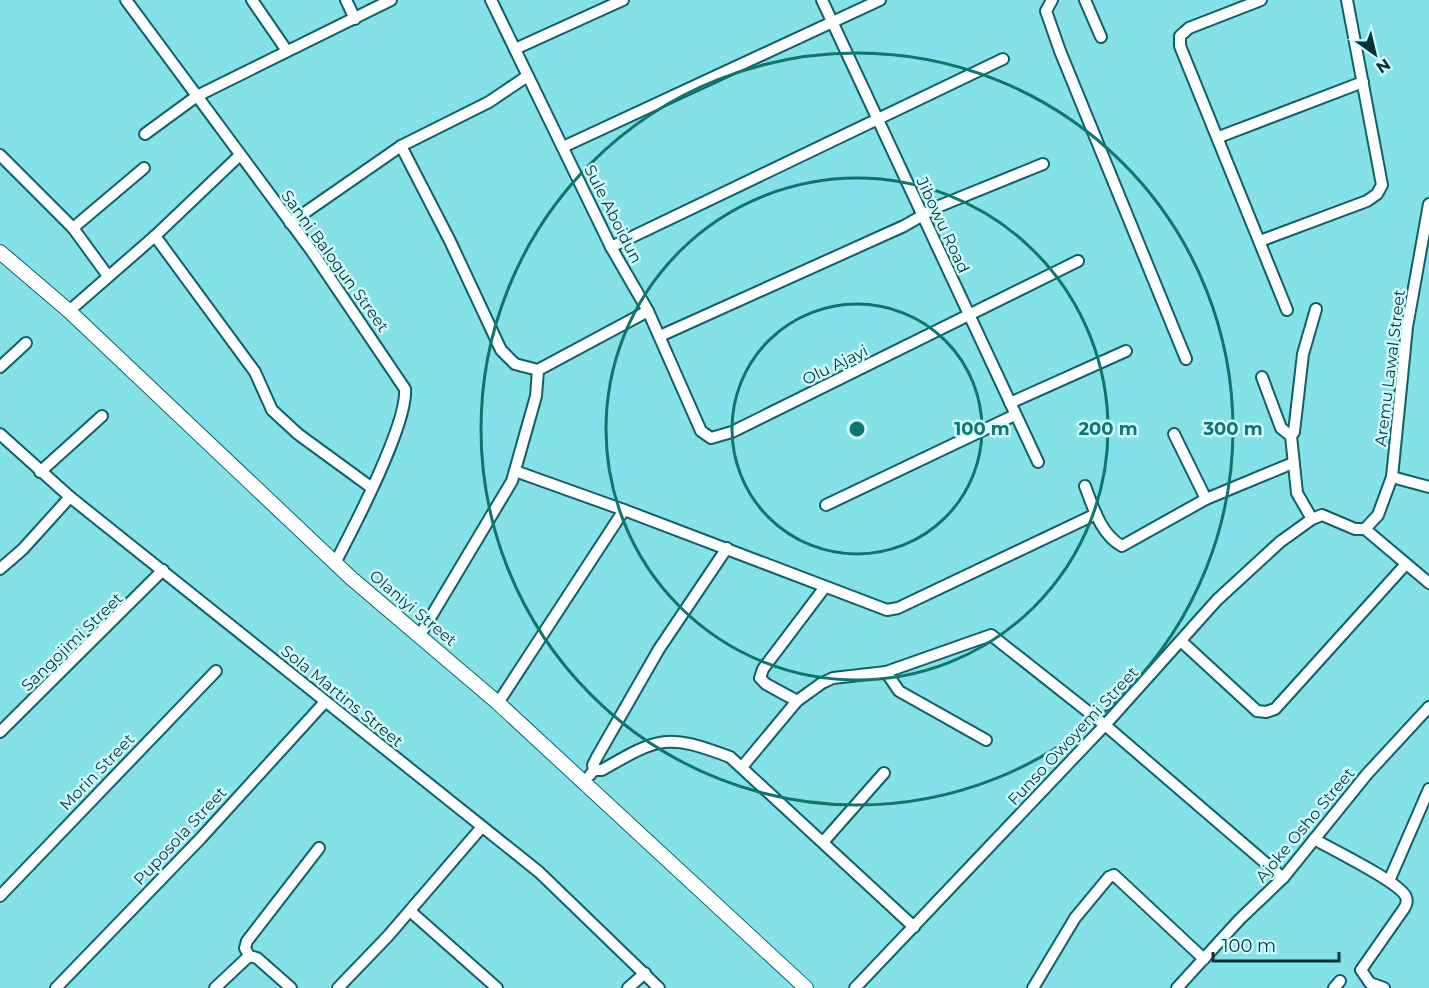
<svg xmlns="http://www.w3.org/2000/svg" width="1429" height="988" viewBox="0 0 1429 988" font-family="Montserrat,sans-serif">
	<rect width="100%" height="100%" fill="#84e1e7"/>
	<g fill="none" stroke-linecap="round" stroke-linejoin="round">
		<defs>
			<g id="street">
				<path d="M126 0 311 250 405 389C408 423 353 529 335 563"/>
				<polyline points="252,0 287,51"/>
				<polyline points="346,0 355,19"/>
				<polyline points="491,0 611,247 648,311 701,431 711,438 732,432 1078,261"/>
				<polyline points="822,0 1038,462"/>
				<polyline points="1052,0 1046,11 1060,51 1186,359"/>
				<polyline points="1085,0 1101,37"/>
				<polyline points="1261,0 1189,28 1180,36 1180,46 1287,310"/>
				<polyline points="515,49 623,0"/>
				<polyline points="145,134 197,96 391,0"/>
				<polyline points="1219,137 1363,82"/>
				<polyline points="401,146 450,241 501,350 515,364 538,370 648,311"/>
				<polyline points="563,147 880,0"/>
				<polyline points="0,155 73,228 108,276"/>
				<polyline points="290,223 401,146 489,102 526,77"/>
				<polyline points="73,228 144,168"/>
				<polyline points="155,236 255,372 272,410 298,434 372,488"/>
				<polyline points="1260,241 1367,201 1377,194 1382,185 1347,0"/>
				<polyline points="611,247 1003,59"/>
				<polyline points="69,311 155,236 240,155"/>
				<polyline points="660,336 904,226 937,207 1043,164"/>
				<polyline points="0,367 26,343"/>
				<polyline points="1262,377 1281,428 1291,436 1297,493 1312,519"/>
				<polyline points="1010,403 1126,351"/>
				<polyline points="0,434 70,497 539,872 659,988"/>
				<polyline points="1174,434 1206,499"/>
				<polyline points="1291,436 1294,432 1303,354 1316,309"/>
				<polyline points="515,471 624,510 887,610 898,608 1096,514"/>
				<polyline points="40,472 102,416"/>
				<polyline points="1392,477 1429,487"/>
				<path d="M1085 486C1093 507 1101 535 1122 546L1206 499 1293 463"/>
				<polyline points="826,505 1015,415"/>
				<polyline points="1365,529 1378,515 1392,477 1407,327 1429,204"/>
				<polyline points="0,569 23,549 70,497"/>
				<polyline points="420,635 512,481 536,396 538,370"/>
				<polyline points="1181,641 1257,711 1266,712 1275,709 1406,564"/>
				<polyline points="886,672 899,691 986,740"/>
				<polyline points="797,701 766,684 760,678 763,669 825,587"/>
				<polyline points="498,703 624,510"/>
				<polyline points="0,732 163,570"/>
				<polyline points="742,767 797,701 822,683 833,678 886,672 991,635 1105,725 1283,878"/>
				<path d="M594 770H602C659 737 667 733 730 757L914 927"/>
				<polyline points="590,775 594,770 593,765 597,757 659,649 727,548"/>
				<path d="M1314 839C1331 849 1400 882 1406 897 1408 902 1406 906 1403 910L1361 970 1370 983 1384 988"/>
				<polyline points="824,841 884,773"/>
				<polyline points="1389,881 1429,789"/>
				<polyline points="0,896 216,671"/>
				<polyline points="410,911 497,988"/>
				<polyline points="249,956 257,958 291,988"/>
				<polyline points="56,988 201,838 324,703"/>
				<polyline points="215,988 249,956 245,948 247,941 319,848"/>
				<polyline points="338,988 388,936 481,828"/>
				<polyline points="628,988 645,973"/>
				<polyline points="855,988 1105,725 1217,600 1280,542 1312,519 1322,515 1355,529 1365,529 1429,583"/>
				<polyline points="1033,988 1075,918 1109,877 1114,875 1204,959"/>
				<polyline points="1177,988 1240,919 1283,878 1367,774 1429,707"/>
				<polyline points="1334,988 1340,981"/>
			</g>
			<polyline id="secondary" points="0,252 69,311 351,578 498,703 806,988"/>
		</defs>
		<use href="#street" stroke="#116065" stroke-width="14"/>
		<use href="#secondary" stroke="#116065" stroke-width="16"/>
		<use href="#street" stroke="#fff" stroke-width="10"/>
		<use href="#secondary" stroke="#fff" stroke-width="14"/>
	</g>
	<g fill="none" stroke="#0f766e" stroke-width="3">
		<circle cx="857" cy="429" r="125"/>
		<circle cx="857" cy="429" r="251"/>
		<circle cx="857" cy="429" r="376"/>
	</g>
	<g text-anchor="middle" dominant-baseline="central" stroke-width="5" stroke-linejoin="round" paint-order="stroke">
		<g font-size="16" fill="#083235" stroke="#cefafc">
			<text transform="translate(613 214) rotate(63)">Sule Aboidun</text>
			<text transform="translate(943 225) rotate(65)">Jibowu Road</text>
			<text transform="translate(335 261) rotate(54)">Sanni Balogun Street</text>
			<text transform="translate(835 365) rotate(-26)">Olu Ajayi</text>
			<text transform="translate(1390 368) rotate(-83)">Aremu Lawal Street</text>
			<text transform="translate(413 608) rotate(40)">Olaniyi Street</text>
			<text transform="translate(72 642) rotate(-44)">Sangojimi Street</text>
			<text transform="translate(342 696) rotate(39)">Sola Martins Street</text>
			<text transform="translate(1073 736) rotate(-47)">Funso Owoyemi Street</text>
			<text transform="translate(97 772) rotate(-46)">Morin Street</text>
			<text transform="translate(1305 825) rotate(-50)">Ajoke Osho Street</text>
			<text transform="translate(180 836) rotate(-47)">Puposola Street</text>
		</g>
	</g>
	<circle cx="857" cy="429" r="9" fill="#0f766e" stroke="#cefafc" stroke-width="3"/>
	<g font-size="18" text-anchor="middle" font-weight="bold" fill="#0f766e" stroke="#cefafc" stroke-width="5" stroke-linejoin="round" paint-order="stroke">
		<text x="982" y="435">100 m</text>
		<text x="1108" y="435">200 m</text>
		<text x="1233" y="435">300 m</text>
	</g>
	<g transform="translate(1375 54) rotate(146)" stroke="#cefafc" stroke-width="4.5" paint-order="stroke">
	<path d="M0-4.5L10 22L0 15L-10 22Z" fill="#083235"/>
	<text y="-9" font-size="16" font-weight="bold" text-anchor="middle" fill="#083235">N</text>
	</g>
	<path d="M1213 952v9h126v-9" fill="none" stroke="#083235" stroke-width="3"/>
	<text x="1222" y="952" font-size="18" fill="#083235" stroke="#cefafc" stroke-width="4.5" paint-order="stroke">100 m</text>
</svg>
